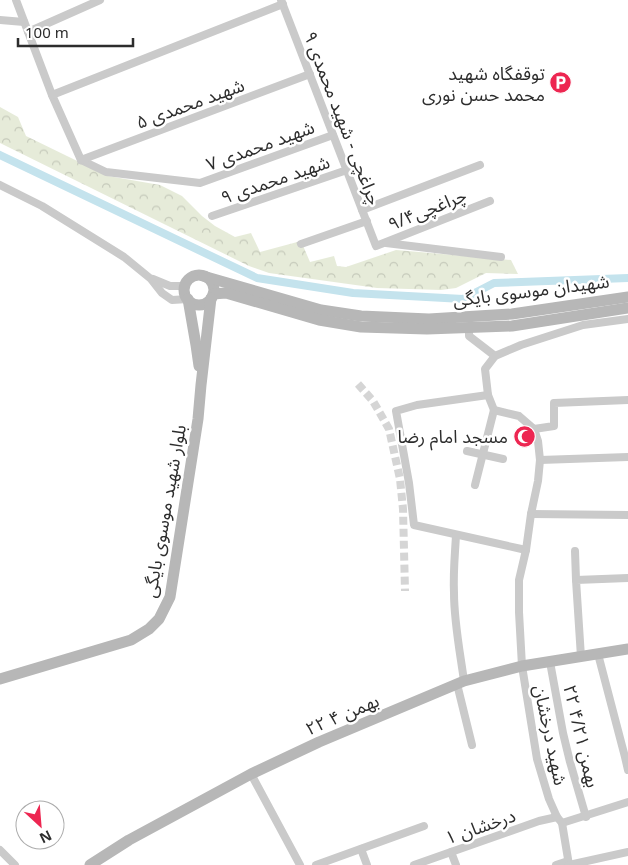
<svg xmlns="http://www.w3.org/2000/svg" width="628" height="865" viewBox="0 0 628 865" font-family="'Noto Sans','Noto Sans Arabic',sans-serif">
	<defs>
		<pattern id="park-crowns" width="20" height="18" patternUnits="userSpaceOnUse" patternTransform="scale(1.25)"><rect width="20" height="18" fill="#e6ebd9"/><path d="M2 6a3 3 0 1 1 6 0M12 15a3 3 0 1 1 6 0" fill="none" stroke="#c6cabb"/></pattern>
	</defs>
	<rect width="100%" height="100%" fill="#fff"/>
	<polygon fill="url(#park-crowns)" points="0,107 18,117 26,136 108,176 160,185 182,196 202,216 215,226 235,237 251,233 260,252 301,241 310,262 334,256 337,266 346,267 396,250 511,260 518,274 486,273 456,288 441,290 377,288 269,273 249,266 0,143"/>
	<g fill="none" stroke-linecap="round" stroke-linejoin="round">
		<polyline stroke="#c4e3ed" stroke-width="8" points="0,155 257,278 353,293 463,299 494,283 628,278"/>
		<polyline stroke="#d5d5d5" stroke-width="8" stroke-dasharray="8 4" stroke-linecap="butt" points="358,384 373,401 389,429 400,479 403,509 405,591"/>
		<g stroke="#cacaca" stroke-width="8">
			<polyline points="16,0 52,95 81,160"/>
			<polyline points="281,0 376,246 490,201"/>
			<polyline points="0,20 24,22"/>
			<polyline points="28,32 100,0"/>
			<polyline points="52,95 283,4"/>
			<polyline points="81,160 106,172 200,183 333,135"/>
			<polyline points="81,160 310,74"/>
			<polyline points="0,185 42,206 124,257 151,279 162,293 172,300 188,299"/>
			<polyline points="362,210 480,165"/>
			<polyline points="212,216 347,170"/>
			<polyline points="386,243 501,257"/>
			<polyline points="301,244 367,221"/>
			<polyline points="153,279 170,286 185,286"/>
			<polyline points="469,328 469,336 495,356"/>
			<polyline points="488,395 417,405 396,411 409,483 414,525 526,550"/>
			<polyline points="534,429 554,426 554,403 628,400"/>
			<polyline points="467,451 503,459"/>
			<polyline points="540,460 628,457"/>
			<polyline points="475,485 494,410"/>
			<polyline points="531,514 628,515"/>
			<path d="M456 535C455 554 453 573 454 593 454 622 460 652 464 681"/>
			<polyline points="575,551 576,580"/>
			<polyline points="598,654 625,757 628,770"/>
			<polyline points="581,657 576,580 628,578"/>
			<polyline points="550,662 563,733 570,762 586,817"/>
			<polyline points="457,684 472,745"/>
			<polyline points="251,774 300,865"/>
			<polyline points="562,823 628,802"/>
			<polyline points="361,849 367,865"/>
			<polyline points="0,850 15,865"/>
			<polyline points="451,852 456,865"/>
			<polyline points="316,865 424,826"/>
			<polyline points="414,865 539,821 557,817"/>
			<polyline points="556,865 568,861"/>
			<polyline points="569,865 562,823 557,817 549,799 537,759 522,666 519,612 519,580 526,550 531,514 538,481 540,460 538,441 534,429 519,416 494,410 488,395 485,369 495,356 521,345 583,325 628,319"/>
			<polyline points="569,865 628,852"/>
		</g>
		<g stroke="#b7b7b7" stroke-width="11">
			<circle cx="199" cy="290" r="15"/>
			<polyline points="203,276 321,310 361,316 429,319 512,314 628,297"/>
			<polyline points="213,294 226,293 319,320 361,327 427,329 512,326 628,308"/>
			<polyline points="188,299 196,345 199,366"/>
			<polyline points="0,679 131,640 149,629 159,619 170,597 198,419 201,385 211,298"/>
			<polyline points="90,865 129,840 251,774 319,742 464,681 522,666 628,649"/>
		</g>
	</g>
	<defs>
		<symbol id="parking-disc" viewBox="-11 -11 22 22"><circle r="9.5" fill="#ed2651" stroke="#fff"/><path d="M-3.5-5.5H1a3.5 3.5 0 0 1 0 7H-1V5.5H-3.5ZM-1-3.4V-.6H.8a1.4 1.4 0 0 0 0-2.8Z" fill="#fff"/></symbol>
		<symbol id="mosque-disc" viewBox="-11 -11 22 22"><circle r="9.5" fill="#ed2651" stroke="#fff"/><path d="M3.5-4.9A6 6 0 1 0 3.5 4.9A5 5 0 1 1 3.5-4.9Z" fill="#fff"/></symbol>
	</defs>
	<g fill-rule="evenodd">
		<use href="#parking-disc" x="548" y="70" width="25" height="25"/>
		<use href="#mosque-disc" x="512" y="424" width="25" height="25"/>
	</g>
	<g text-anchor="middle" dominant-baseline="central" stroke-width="5" stroke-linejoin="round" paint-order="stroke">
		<g font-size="18" fill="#2d2d2d" stroke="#fff" text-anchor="end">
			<text x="545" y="73">توقفگاه شهید<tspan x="545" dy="21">محمد حسن نوری</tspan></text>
			<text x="508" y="436">مسجد امام رضا</text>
		</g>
		<g font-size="18" fill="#2d2d2d" stroke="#fff">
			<text transform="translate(190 103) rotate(-20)">شهید محمدی ۵</text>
			<text transform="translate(343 118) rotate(69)">۹ چراغچی - شهید محمدی</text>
			<text transform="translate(260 145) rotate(-20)">شهید محمدی ۷</text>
			<text transform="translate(275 179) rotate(-19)">شهید محمدی ۹</text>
			<text transform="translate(427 209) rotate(-22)">۹/۴چراغچی</text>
			<text transform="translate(531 290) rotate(-7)">شهیدان موسوی بایگی</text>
			<text transform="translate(164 511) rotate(-80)">بلوار شهید موسوی بایگی</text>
			<text transform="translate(342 714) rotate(-23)">۲۲ بهمن ۴</text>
			<text transform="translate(551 735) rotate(78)">شهید درخشان</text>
			<text transform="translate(582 736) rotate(77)">۲۲ بهمن ۴/۲۱</text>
			<text transform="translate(480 826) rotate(-19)">درخشان ۱</text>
		</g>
	</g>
	<g transform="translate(40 825) rotate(154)"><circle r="24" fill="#ffffff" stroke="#ababab"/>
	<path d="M0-4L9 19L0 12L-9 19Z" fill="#ed2651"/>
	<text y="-8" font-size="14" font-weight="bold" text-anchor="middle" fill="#2d2d2d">N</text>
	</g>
	<path d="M18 38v8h115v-8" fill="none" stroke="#2d2d2d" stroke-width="2.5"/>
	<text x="25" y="38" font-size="15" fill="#2d2d2d" stroke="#ffffff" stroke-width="4" paint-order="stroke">100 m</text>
</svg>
